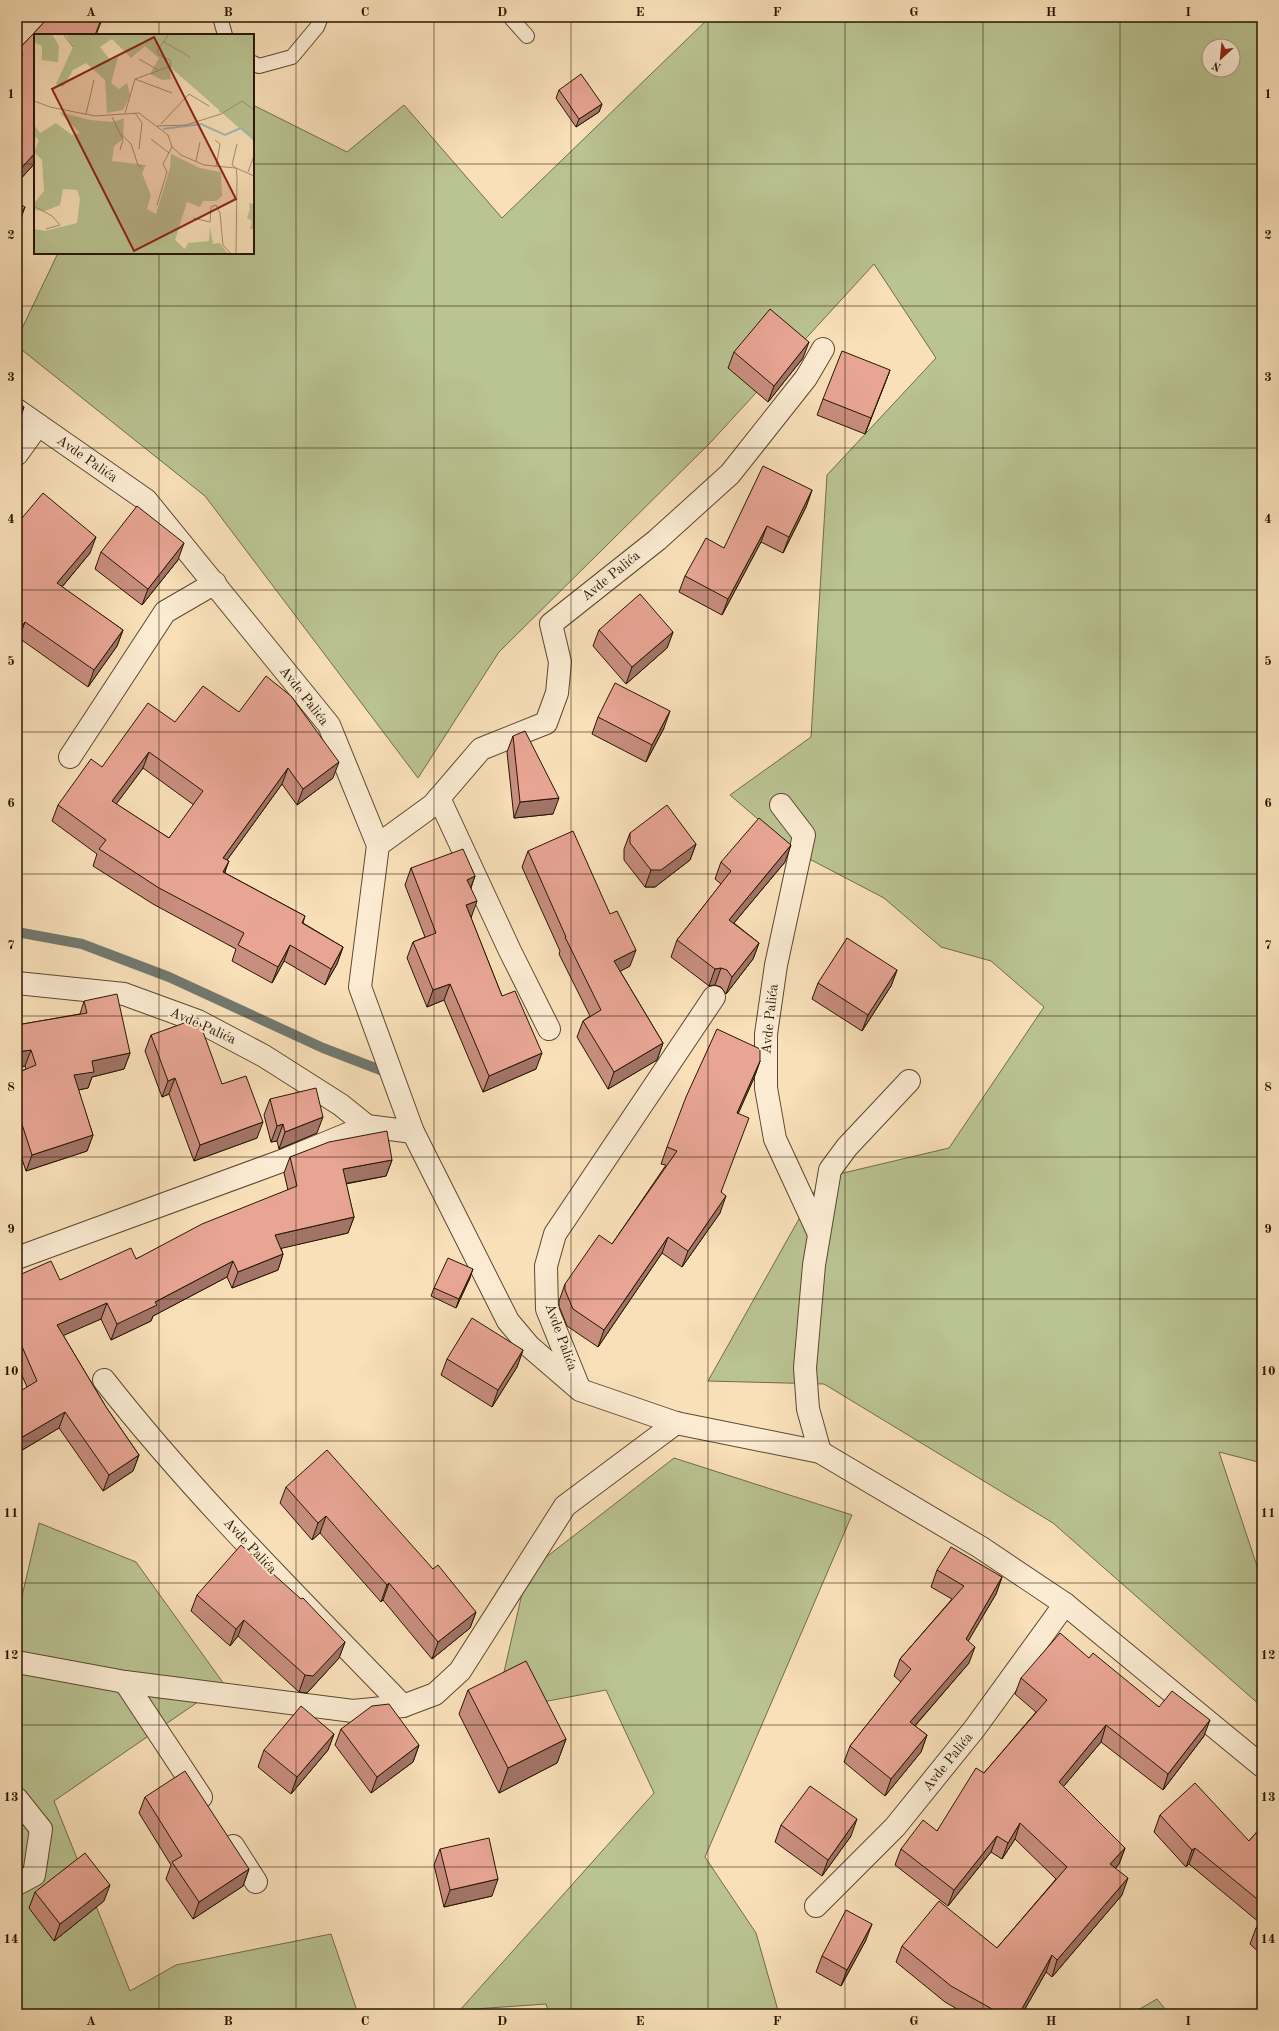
<svg xmlns="http://www.w3.org/2000/svg" width="1279" height="2031" viewBox="0 0 1279 2031" font-family="'Old Standard TT',serif">
	<rect width="100%" height="100%" fill="#f9e0b9"/>
	<filter id="stains"><feTurbulence type="fractalNoise" baseFrequency=".005" numOctaves="4"/><feColorMatrix values="0 0 0 0 .2 0 0 0 0 .09 0 0 0 0 .02 0 0 0 .5 -.17"/></filter>
	<radialGradient id="worn" r=".72"><stop offset=".6" stop-color="#630" stop-opacity="0"/><stop offset="1" stop-color="#630" stop-opacity=".3"/></radialGradient>
	<g fill="#bac392" stroke="#716c4a" fill-rule="evenodd">
		<path d="M710 17H1262V1463L1219 1452 1262 1581V1707L1053 1523 824 1384 708 1381 822 1178 949 1148 1044 1007 991 961 941 947 884 898 796 852 730 795 811 737 827 475 936 358 874 264 711 442 499 652 418 778 205 496 17 346V339L58 253H253V105L347 152 404 105 502 218ZM1209 46H1233V70H1209Z"/>
		<polygon points="674,1458 852,1515 705,1857 756,1933 779,2014 549,2014 546,2004 460,2010 654,1793 606,1690 495,1711 527,1572"/>
		<polygon points="39,1523 136,1562 224,1684 54,1801 130,1991 176,1965 331,1934 358,2014 17,2014 17,1618"/>
		<polygon points="1157,1999 1169,2014 1131,2014"/>
	</g>
	<g fill="none" stroke-linecap="round" stroke-linejoin="round">
		<polyline stroke="#71796f" stroke-width="10" points="17,932 82,944 169,977 323,1048 383,1071"/>
		<defs>
			<g id="lane">
				<polyline points="220,17 225,35"/>
				<polyline points="510,17 527,36"/>
				<polyline points="253,63 259,66 292,57 317,27 321,17"/>
			</g>
			<g id="street">
				<polyline points="17,410 146,500 329,725 378,845 360,987 413,1132 508,1321 529,1346 580,1390 676,1423 820,1452 980,1547 1065,1604 1262,1766"/>
				<polyline points="17,454 38,425"/>
				<polyline points="70,757 165,612 215,583"/>
				<polyline points="439,798 510,951 549,1029"/>
				<polyline points="781,805 804,835 776,965 766,1034 766,1088 775,1139 819,1234"/>
				<polyline points="378,845 433,805 481,749 546,723 557,693 560,662 551,624 657,540 730,474 806,378 823,349"/>
				<polyline points="17,983 124,994 198,1021 264,1056 341,1105 367,1126 413,1132"/>
				<polyline points="17,1258 287,1159 367,1126"/>
				<path d="M104 1380C195 1496 301 1600 403 1706"/>
				<polyline points="579,1388 547,1309 546,1266 555,1234 714,997"/>
				<polyline points="820,1452 808,1409 805,1368 814,1265 830,1170 847,1147 909,1081"/>
				<polyline points="17,1662 125,1682 353,1711 403,1706 435,1694 460,1671 565,1506 676,1423"/>
				<polyline points="125,1682 201,1797"/>
				<polyline points="17,1799 41,1829 34,1875 17,1884"/>
				<polyline points="233,1846 256,1882"/>
				<polyline points="816,1906 895,1827 975,1728 1065,1604"/>
			</g>
		</defs>
		<use href="#lane" stroke="#5c482f" stroke-width="16"/>
		<use href="#street" stroke="#5c482f" stroke-width="24"/>
		<use href="#lane" stroke="#fbebd2" stroke-width="14"/>
		<use href="#street" stroke="#fbebd2" stroke-width="22"/>
	</g>
	<g fill="#c88e7f" stroke="#281601" fill-rule="evenodd">
		<polygon points="49,17 103,17 96,35 35,35 35,163 17,183 17,52 18,50"/>
		<polygon points="380,17 393,17 383,22"/>
		<polygon points="559,90 602,104 599,112 576,127 556,98"/>
		<polygon points="734,352 803,358 768,402 728,368"/>
		<polygon points="890,370 865,434 817,415 823,399"/>
		<polygon points="812,490 806,507 783,553 761,542 722,615 679,592 685,576 724,548"/>
		<polygon points="17,524 90,553 62,587 123,630 117,646 88,687 19,638 17,641"/>
		<polygon points="101,552 178,560 142,605 95,569"/>
		<polygon points="599,630 673,632 667,648 626,684 593,646"/>
		<polygon points="598,717 664,728 646,762 592,734"/>
		<path d="M175 722 333 778 297 805 282 784 227 860 225 873 305 916 303 923 343 947 337 964 325 985 284 961 272 983 232 961 236 949 153 904 93 866 97 854 52 821 58 805 102 767ZM143 768 194 805 169 838 116 804Z"/>
		<polygon points="513,736 553,814 514,818 507,752"/>
		<polygon points="630,833 696,844 690,860 655,887 645,887 624,860 624,849"/>
		<polygon points="528,851 630,966 620,971 663,1043 657,1060 608,1089 577,1037 583,1021 590,1016 559,954 560,951 522,867"/>
		<polygon points="721,862 785,862 734,923 759,943 753,959 726,994 721,987 715,985 709,986 671,957 677,940 721,884 715,879"/>
		<polygon points="411,868 475,876 471,888 471,918 502,996 536,1069 483,1092 444,1000 427,1007 407,958 413,942 425,937 405,885"/>
		<polygon points="897,970 891,986 862,1031 812,999 818,983"/>
		<polygon points="84,1001 130,1053 124,1069 92,1077 88,1088 78,1090 93,1135 87,1151 26,1171 17,1144 17,1073 26,1069 25,1066 17,1068 17,1025 80,1014"/>
		<polygon points="151,1035 222,1084 257,1138 194,1161 169,1094 162,1097 145,1051"/>
		<polygon points="760,1061 754,1078 738,1113 721,1192 720,1213 682,1267 662,1253 598,1347 567,1326 559,1306 559,1301 565,1284 612,1244 666,1165 661,1164 667,1147"/>
		<polygon points="270,1099 317,1133 279,1149 277,1141 271,1142 264,1115"/>
		<polygon points="290,1157 392,1160 386,1176 346,1184 354,1217 348,1233 281,1248 283,1254 278,1270 232,1288 227,1277 153,1316 151,1321 111,1340 101,1319 63,1335 106,1407 139,1455 133,1471 103,1491 59,1428 19,1452 27,1387 17,1364 17,1276 60,1280 136,1259 288,1190 284,1173"/>
		<polygon points="470,1278 456,1308 431,1296 434,1288"/>
		<polygon points="523,1350 517,1367 492,1407 441,1375 447,1359"/>
		<polygon points="286,1487 433,1569 476,1612 470,1628 432,1659 383,1600 381,1602 320,1533 312,1540 280,1503"/>
		<polygon points="937,1570 1002,1577 996,1594 968,1641 969,1663 915,1726 927,1735 921,1752 885,1796 844,1762 850,1746 901,1682 894,1676 900,1659 952,1599 931,1587"/>
		<polygon points="197,1595 345,1642 339,1658 307,1693 299,1692 238,1636 230,1646 191,1611"/>
		<polygon points="1089,1658 1159,1707 1204,1736 1163,1790 1101,1742 1063,1787 1125,1848 1119,1864 1115,1869 1122,1895 1052,1977 1046,1972 1022,2014 966,2014 945,2002 896,1962 902,1946 997,1948 1056,1879 1015,1839 1002,1859 991,1852 948,1906 895,1865 901,1849 937,1831 984,1773 1036,1712 1015,1694 1021,1678"/>
		<polygon points="468,1690 566,1739 557,1763 499,1793 459,1714"/>
		<polygon points="341,1729 419,1745 413,1762 371,1793 335,1745"/>
		<polygon points="334,1734 328,1750 291,1794 258,1767 264,1750"/>
		<polygon points="145,1797 249,1869 243,1886 193,1919 166,1879 171,1865 139,1813"/>
		<polygon points="1160,1815 1249,1841 1262,1826 1262,1955 1250,1944 1256,1928 1260,1923 1189,1864 1186,1867 1154,1832"/>
		<polygon points="781,1825 851,1836 822,1876 775,1842"/>
		<polygon points="440,1849 492,1896 444,1907 434,1865"/>
		<polygon points="35,1892 104,1901 54,1941 29,1908"/>
		<polygon points="866,1940 841,1986 816,1972 822,1956"/>
	</g>
	<g fill="#a27468" stroke="#281601">
		<polygon points="385,17 393,17 383,22"/>
		<polygon points="602,104 599,112 576,127 579,119"/>
		<polygon points="35,153 35,163 17,183 17,173"/>
		<polygon points="25,207 19,224 17,227 17,220"/>
		<polygon points="809,342 803,358 768,402 774,386"/>
		<polygon points="890,370 884,386 865,434 871,418"/>
		<polygon points="24,407 18,426 17,426 17,416"/>
		<polygon points="812,490 806,507 783,553 789,537"/>
		<polygon points="767,526 761,542 722,615 728,599"/>
		<polygon points="96,537 90,553 51,600 57,583"/>
		<polygon points="184,543 178,560 142,605 148,589"/>
		<polygon points="25,622 19,638 17,641 17,632"/>
		<polygon points="123,630 117,646 88,687 94,670"/>
		<polygon points="673,632 667,648 626,684 632,667"/>
		<polygon points="670,711 664,728 646,762 652,745"/>
		<polygon points="149,752 143,768 106,818 112,801"/>
		<polygon points="339,762 333,778 297,805 303,789"/>
		<polygon points="288,768 282,784 217,874 223,858"/>
		<polygon points="559,798 553,814 514,818 520,802"/>
		<polygon points="696,844 690,860 655,887 645,887 651,870"/>
		<polygon points="791,845 785,862 723,936 729,920"/>
		<polygon points="229,861 223,877 223,872"/>
		<polygon points="475,876 469,892 467,880"/>
		<polygon points="477,901 471,918 466,905"/>
		<polygon points="759,943 753,959 726,994 732,977"/>
		<polygon points="290,945 284,961 272,983 278,967"/>
		<polygon points="343,947 337,964 325,985 331,969"/>
		<polygon points="636,950 630,966 608,978 614,961"/>
		<polygon points="721,968 715,985 709,986 715,969"/>
		<polygon points="897,970 891,986 862,1031 868,1015"/>
		<polygon points="450,984 444,1000 427,1007 433,990"/>
		<polygon points="663,1043 657,1060 608,1089 614,1072"/>
		<polygon points="31,1050 25,1066 17,1068 17,1052"/>
		<polygon points="130,1053 124,1069 92,1077 88,1088 68,1092 74,1075 92,1061"/>
		<polygon points="542,1053 536,1069 483,1092 489,1076"/>
		<polygon points="760,1061 754,1078 731,1130 737,1113"/>
		<polygon points="175,1078 169,1094 162,1097 168,1081"/>
		<polygon points="323,1117 317,1133 279,1149 285,1132"/>
		<polygon points="263,1122 257,1138 194,1161 200,1145"/>
		<polygon points="283,1124 277,1141 271,1142 277,1126"/>
		<polygon points="93,1135 87,1151 26,1171 32,1155"/>
		<polygon points="392,1160 386,1176 337,1185 343,1169"/>
		<polygon points="726,1196 720,1213 682,1267 688,1251"/>
		<polygon points="354,1217 348,1233 270,1251 275,1235"/>
		<polygon points="668,1237 662,1253 598,1347 604,1330"/>
		<polygon points="283,1254 278,1270 232,1288 238,1272"/>
		<polygon points="233,1261 227,1277 153,1316 151,1321 111,1340 117,1324 155,1302"/>
		<polygon points="473,1269 470,1278 456,1308 459,1299"/>
		<polygon points="107,1303 101,1319 51,1341 57,1325"/>
		<polygon points="523,1350 517,1367 492,1407 498,1390"/>
		<polygon points="65,1412 59,1428 19,1452 17,1457 17,1444 19,1439"/>
		<polygon points="139,1455 133,1471 103,1491 109,1475"/>
		<polygon points="326,1516 320,1533 312,1540 318,1523"/>
		<polygon points="1002,1577 996,1594 960,1655 966,1639"/>
		<polygon points="389,1583 383,1600 381,1602 387,1585"/>
		<polygon points="476,1612 470,1628 432,1659 438,1642"/>
		<polygon points="244,1620 238,1636 230,1646 236,1629"/>
		<polygon points="345,1642 339,1658 307,1693 299,1692 305,1675"/>
		<polygon points="975,1647 969,1663 904,1738 910,1722"/>
		<polygon points="1210,1720 1204,1736 1163,1790 1168,1774"/>
		<polygon points="1106,1725 1101,1742 1053,1799 1059,1782"/>
		<polygon points="334,1734 328,1750 291,1794 297,1777"/>
		<polygon points="927,1735 921,1752 885,1796 891,1779"/>
		<polygon points="566,1739 557,1763 499,1793 508,1768"/>
		<polygon points="419,1745 413,1762 371,1793 377,1777"/>
		<polygon points="857,1819 851,1836 822,1876 828,1860"/>
		<polygon points="1020,1823 1015,1839 1002,1859 1008,1843"/>
		<polygon points="997,1836 991,1852 948,1906 954,1890"/>
		<polygon points="1125,1848 1119,1864 1104,1880 1110,1864"/>
		<polygon points="1195,1848 1189,1864 1186,1867 1192,1850"/>
		<polygon points="249,1869 243,1886 193,1919 199,1902"/>
		<polygon points="1128,1878 1122,1895 1052,1977 1057,1960"/>
		<polygon points="498,1879 492,1896 444,1907 450,1890"/>
		<polygon points="110,1885 104,1901 54,1941 60,1924"/>
		<polygon points="872,1924 866,1940 841,1986 847,1970"/>
		<polygon points="1052,1955 1046,1972 1022,2014 1019,2014"/>
	</g>
	<g fill="#e8a594" stroke="#281601" fill-rule="evenodd">
		<polygon points="49,17 102,17 95,35 35,35 35,153 17,173 17,61 23,54 18,50"/>
		<polygon points="581,74 602,104 579,119 559,90"/>
		<polygon points="17,202 25,207 17,220"/>
		<polygon points="770,309 809,342 774,386 734,352"/>
		<polygon points="842,351 890,370 871,418 823,399"/>
		<polygon points="17,401 24,407 17,416"/>
		<polygon points="763,466 812,490 789,537 767,526 728,599 685,576 706,538 724,548"/>
		<polygon points="43,493 96,537 57,583 123,630 94,670 25,622 17,632 17,535 20,532 17,530 17,524"/>
		<polygon points="137,506 184,543 148,589 101,552"/>
		<polygon points="640,594 673,632 632,667 599,630"/>
		<path d="M266 676 291 696 339 762 303 789 288 768 223 858 229 861 223 872 305 916 302 923 343 947 331 969 290 945 278 967 238 945 244 933 159 888 99 849 106 840 58 805 91 759 102 767 148 703 175 722 203 686 239 712ZM149 752 203 791 169 838 112 801Z"/>
		<polygon points="615,683 670,711 652,745 598,717"/>
		<polygon points="525,731 559,798 520,802 513,736"/>
		<polygon points="667,805 696,844 661,870 651,870 630,843 630,833"/>
		<polygon points="759,818 791,845 729,920 759,943 732,977 727,970 721,968 715,969 677,940 731,871 721,862"/>
		<polygon points="573,831 610,914 617,911 636,950 614,961 663,1043 614,1072 583,1021 601,1010 565,937 566,937 528,851"/>
		<polygon points="463,849 475,876 467,880 477,901 466,905 502,996 515,991 542,1053 489,1076 450,984 433,990 413,942 436,933 411,868"/>
		<polygon points="847,938 897,970 868,1015 818,983"/>
		<polygon points="117,994 130,1053 92,1061 94,1072 74,1075 93,1135 32,1155 17,1109 17,1073 36,1065 31,1050 17,1052 17,1025 87,1013 84,1001"/>
		<polygon points="198,1018 222,1084 246,1076 263,1122 200,1145 175,1078 168,1081 151,1035"/>
		<polygon points="717,1029 760,1049 760,1061 737,1113 749,1118 721,1192 726,1196 688,1251 668,1237 604,1330 573,1309 565,1290 565,1284 599,1235 612,1244 677,1151 667,1147 686,1097"/>
		<polygon points="316,1088 323,1117 285,1132 283,1124 277,1126 270,1099"/>
		<polygon points="387,1131 392,1160 343,1169 354,1217 275,1235 283,1254 238,1272 233,1261 155,1302 157,1305 117,1324 107,1303 57,1325 106,1407 139,1455 109,1475 65,1412 19,1439 22,1444 17,1447 17,1393 37,1381 17,1335 17,1276 51,1261 60,1280 131,1248 136,1259 202,1224 297,1186 290,1157 329,1142"/>
		<polygon points="448,1258 473,1269 459,1299 434,1288"/>
		<polygon points="472,1318 523,1350 498,1390 447,1359"/>
		<polygon points="327,1450 433,1569 438,1565 476,1612 438,1642 389,1583 387,1585 326,1516 318,1523 286,1487"/>
		<polygon points="241,1545 301,1599 303,1598 345,1642 313,1676 305,1675 244,1620 236,1629 197,1595"/>
		<polygon points="951,1547 1002,1577 966,1639 975,1647 910,1722 927,1735 891,1779 850,1746 911,1669 900,1659 964,1586 937,1570"/>
		<polygon points="1060,1633 1089,1658 1093,1653 1159,1707 1172,1691 1210,1720 1168,1774 1106,1725 1059,1782 1125,1848 1110,1864 1128,1878 1057,1960 1052,1955 1019,2014 1001,2014 951,1986 902,1946 939,1901 997,1948 1067,1867 1020,1823 1008,1843 997,1836 954,1890 901,1849 923,1820 937,1831 976,1768 984,1773 1047,1700 1021,1678"/>
		<polygon points="526,1661 566,1739 508,1768 468,1690"/>
		<polygon points="389,1704 419,1745 377,1777 341,1729 372,1706"/>
		<polygon points="301,1706 334,1734 297,1777 264,1750"/>
		<polygon points="185,1771 249,1869 199,1902 172,1862 182,1856 145,1797"/>
		<polygon points="1195,1783 1249,1841 1262,1826 1262,1903 1195,1848 1192,1850 1160,1815"/>
		<polygon points="810,1786 857,1819 828,1860 781,1825"/>
		<polygon points="489,1838 498,1879 450,1890 440,1849"/>
		<polygon points="85,1853 110,1885 60,1924 35,1892"/>
		<polygon points="846,1910 872,1924 847,1970 822,1956"/>
		<polygon points="1262,1921 1262,1933 1256,1928"/>
	</g>
	<path fill="none" stroke="#281601" stroke-width="1" stroke-opacity="0.55" d="M159 17V35M296 17V2014M434 17V2014M571 17V2014M708 17V2014M845 17V2014M983 17V2014M1120 17V2014M17 164H35M253 164H1262M159 253V2014M17 306H1262M17 448H1262M17 590H1262M17 732H1262M17 874H1262M17 1016H1262M17 1157H1262M17 1299H1262M17 1441H1262M17 1583H1262M17 1725H1262M17 1867H1262"/>
	<g text-anchor="middle" dominant-baseline="central" stroke-width="4" stroke-linejoin="round" paint-order="stroke">
		<g font-size="14" fill="#281601" stroke="#fbebd2">
			<text transform="translate(87 459) rotate(35)">Avde Palića</text>
			<text transform="translate(611 576) rotate(-39)">Avde Palića</text>
			<text transform="translate(304 696) rotate(52)">Avde Palića</text>
			<text transform="translate(770 1019) rotate(-84)">Avde Palića</text>
			<text transform="translate(203 1026) rotate(24)">Avde Palića</text>
			<text transform="translate(561 1337) rotate(70)">Avde Palića</text>
			<text transform="translate(250 1546) rotate(47)">Avde Palića</text>
			<text transform="translate(948 1762) rotate(-51)">Avde Palića</text>
		</g>
	</g>
	<g transform="translate(34 34)">
		<rect width="220" height="220" fill="#f9e0b9"/>
		<path d="M0 0H18L25 12 24 28 8 26V12L0 8ZM31 0H220V107L187 78 185 79V76L135 32 137 45 128 46 116 40 125 24 111 12 97 24 78 5 66 13 77 27 84 23 77 49 85 55 93 49 96 61 89 76 73 79 71 46 52 29 39 36 29 53 22 50 39 13ZM25 78 56 86 80 88 90 84 89 105 80 112 78 127 112 131 108 139 117 161 113 175 122 180 136 134 137 120 166 134 187 138 188 162 182 167H169L166 173 153 168 141 206 151 215 154 209 175 207 176 193 179 210 186 209 194 220H0V195L11 197 43 189 46 165 43 156 29 155 26 171 11 177 0 176V169L10 157 8 126 0 118 5 106 0 102V91L6 99 22 89 38 101 46 99ZM215 169 220 170V195H216L218 187 213 184 216 175Z" fill="#bac392"/>
		<path fill="none" stroke="#a1bbb9" stroke-width="2" d="M129 95 167 90 191 101 207 94 220 105"/>
		<path fill="none" stroke="#a58f6f" stroke-width="1" d="M29 0 39 13M130 8 156 23M105 25 124 36M101 45 138 59M0 67 16 73 61 82 105 79 134 101 138 113 147 121 170 131 202 134 220 142M91 79 101 45 137 32 136 26 125 21 123 17 135 0M101 79 108 89 105 115M52 80 60 46M78 83 89 106 86 116M127 90 155 60 175 72M123 92 152 91 187 80 208 67 220 76M87 100 97 110 104 131 107 133M117 105 135 119M181 106 186 110 182 133M162 127 166 108M214 138 220 122M123 171 133 138 129 130 138 113M0 172 18 182 26 191 12 195M159 184 176 188 177 173 182 171 186 179 189 211 197 220M202 220 203 142 202 134 198 131 203 110"/>
		<path fill="#8f2418" fill-opacity="0.15" stroke="#8f2418" stroke-width="2" d="M120 3 202 165 100 217 18 55Z"/>
		<rect width="220" height="220" fill="none" stroke="#281601" stroke-width="2"/>
	</g>
	<rect width="1279" height="2031" fill="none" stroke="#f9e0b9" stroke-width="44"/>
	<g transform="translate(1221 58) rotate(207)"><circle r="19" fill="#fbebd2" stroke="#a7967e"/>
	<path d="M0-3L7 15L0 10L-7 15Z" fill="#8f2418"/>
	<text y="-6" font-size="11" font-weight="bold" text-anchor="middle" fill="#281601">N</text>
	</g>
	<rect x="22" y="22" width="1235" height="1987" fill="none" stroke="#281601" stroke-width="1.5"/>
	<g font-size="13" text-anchor="middle" font-weight="bold" fill="#281601">
		<text x="91" y="16">A</text>
		<text x="228" y="16">B</text>
		<text x="365" y="16">C</text>
		<text x="502" y="16">D</text>
		<text x="640" y="16">E</text>
		<text x="777" y="16">F</text>
		<text x="914" y="16">G</text>
		<text x="1051" y="16">H</text>
		<text x="1188" y="16">I</text>
		<text x="11" y="98">1</text>
		<text x="1268" y="98">1</text>
		<text x="11" y="239">2</text>
		<text x="1268" y="239">2</text>
		<text x="11" y="381">3</text>
		<text x="1268" y="381">3</text>
		<text x="11" y="523">4</text>
		<text x="1268" y="523">4</text>
		<text x="11" y="665">5</text>
		<text x="1268" y="665">5</text>
		<text x="11" y="807">6</text>
		<text x="1268" y="807">6</text>
		<text x="11" y="949">7</text>
		<text x="1268" y="949">7</text>
		<text x="11" y="1091">8</text>
		<text x="1268" y="1091">8</text>
		<text x="11" y="1233">9</text>
		<text x="1268" y="1233">9</text>
		<text x="11" y="1375">10</text>
		<text x="1268" y="1375">10</text>
		<text x="11" y="1517">11</text>
		<text x="1268" y="1517">11</text>
		<text x="11" y="1659">12</text>
		<text x="1268" y="1659">12</text>
		<text x="11" y="1801">13</text>
		<text x="1268" y="1801">13</text>
		<text x="11" y="1943">14</text>
		<text x="1268" y="1943">14</text>
		<text x="91" y="2025">A</text>
		<text x="228" y="2025">B</text>
		<text x="365" y="2025">C</text>
		<text x="502" y="2025">D</text>
		<text x="640" y="2025">E</text>
		<text x="777" y="2025">F</text>
		<text x="914" y="2025">G</text>
		<text x="1051" y="2025">H</text>
		<text x="1188" y="2025">I</text>
	</g>
	<rect width="100%" height="100%" filter="url(#stains)"/>
	<rect width="100%" height="100%" fill="url(#worn)"/>
</svg>
